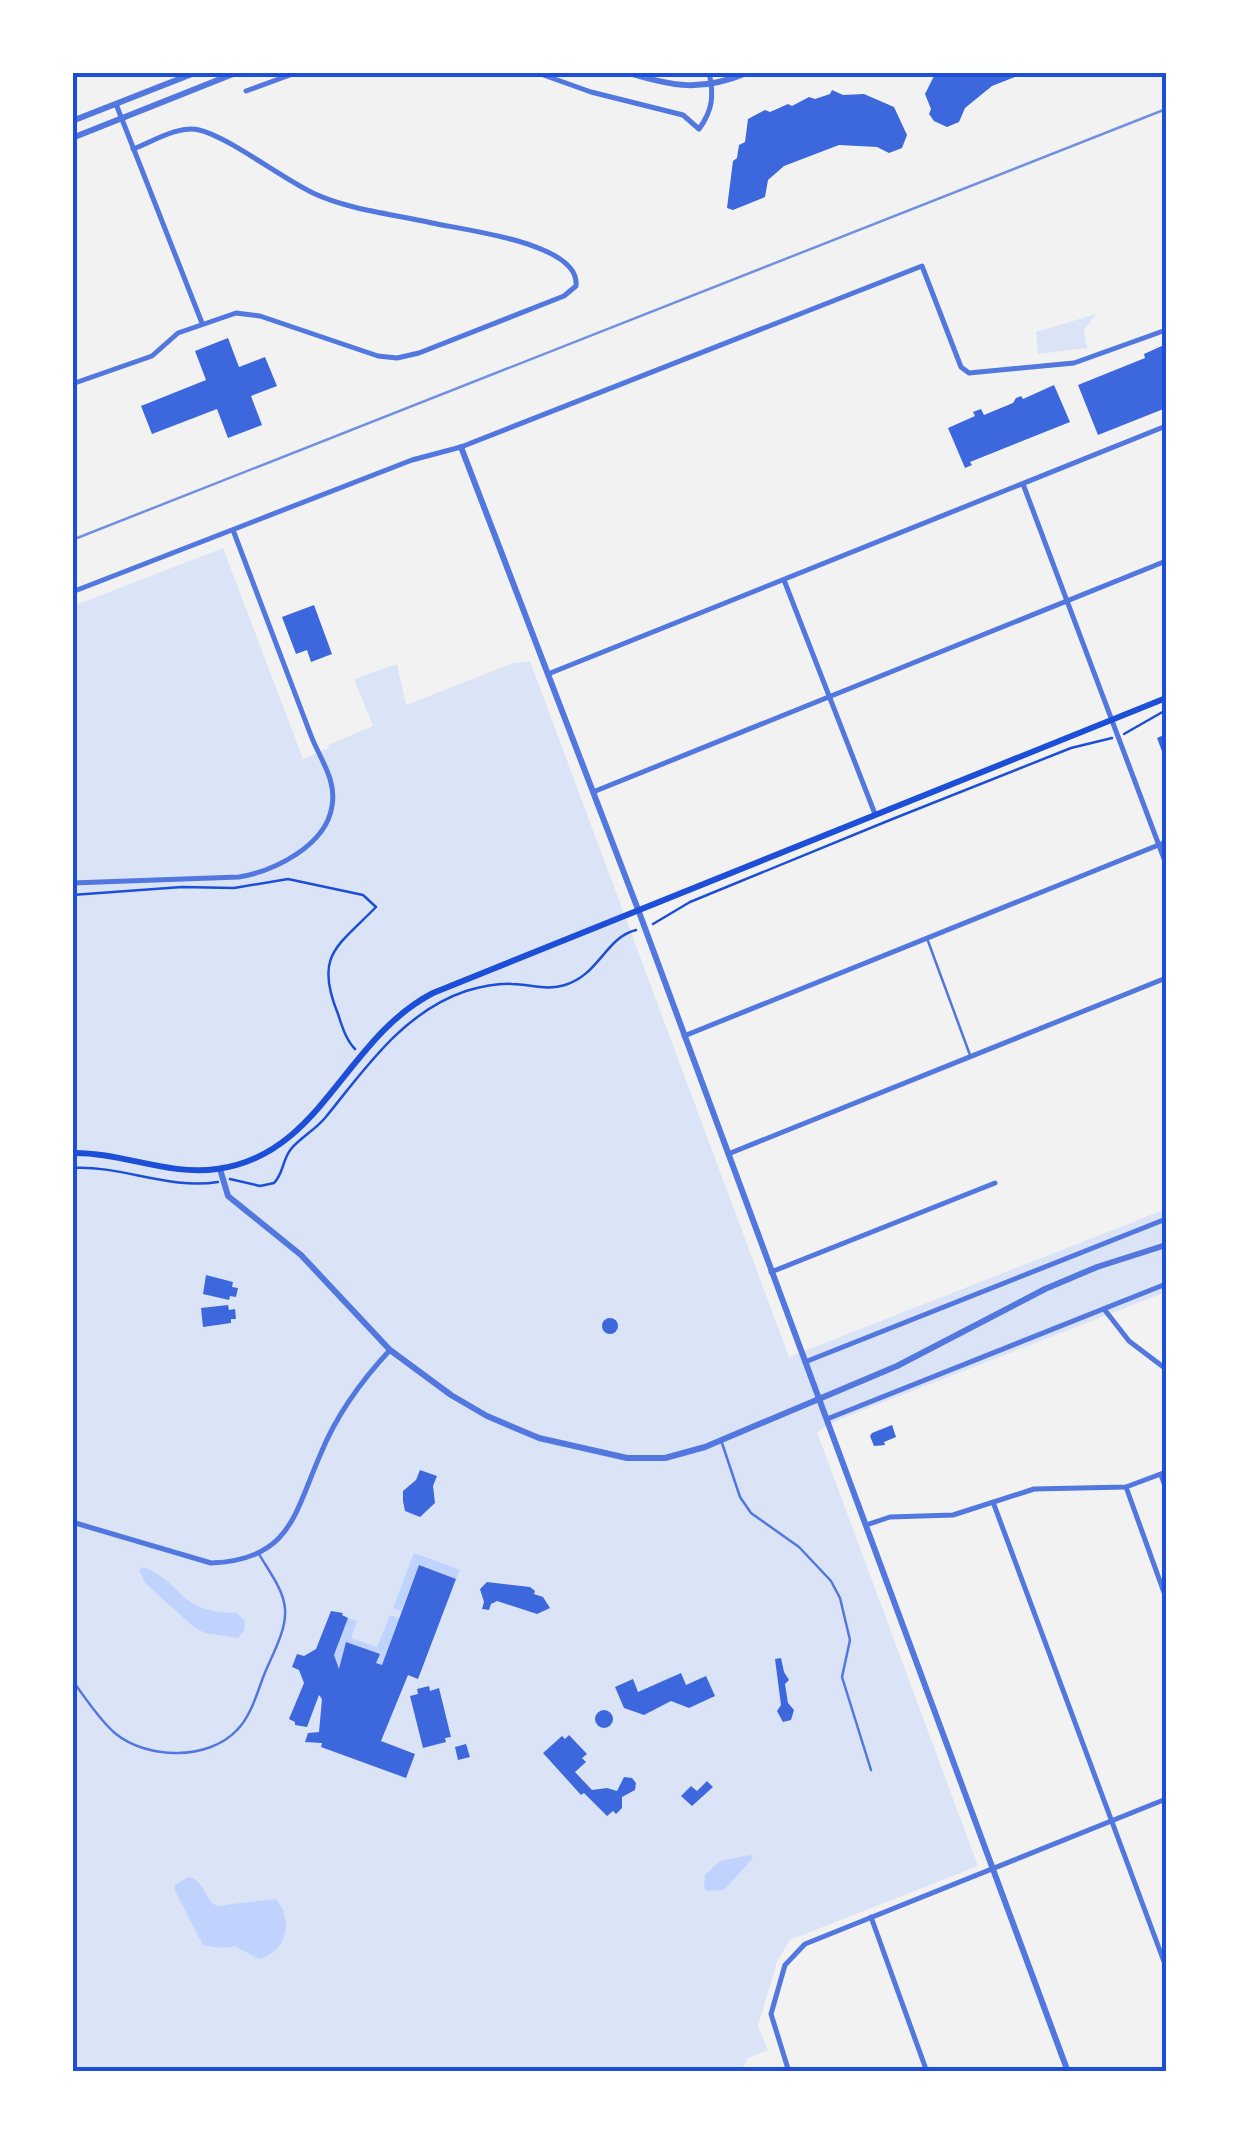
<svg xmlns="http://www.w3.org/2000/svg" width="1239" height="2144" viewBox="0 0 1239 2144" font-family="'Fira Sans Condensed',sans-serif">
	<rect width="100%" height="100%" fill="#f2f2f2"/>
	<g fill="#dbe4f7">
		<polygon points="1096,314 1084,330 1087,348 1038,354 1036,332"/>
		<polygon points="223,548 303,759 329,748 328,745 373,726 354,679 397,664 406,705 513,663 530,661 789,1357 1166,1209 1166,1292 838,1420 817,1432 978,1866 790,1940 777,1962 758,2026 768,2050 748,2058 741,2071 73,2072 73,606"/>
	</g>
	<g fill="#bfd3fe">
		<polygon points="414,1553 460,1570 456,1579 419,1565 401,1611 393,1608"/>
		<path d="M143 1567C185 1583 175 1612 237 1613L245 1621 244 1631 238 1638 205 1633 195 1628 145 1583 139 1570Z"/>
		<polygon points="390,1615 399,1618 382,1665 376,1663 379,1655 347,1642 339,1670 334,1655 348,1618 357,1621 351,1638 377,1647"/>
		<polygon points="751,1855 753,1858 724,1890 707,1891 704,1888 705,1875 720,1861"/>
		<path d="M188 1877C206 1880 203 1899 217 1906L276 1899C294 1920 287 1953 258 1959L235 1946 220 1948 203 1945 175 1891V1885Z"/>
	</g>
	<g fill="#3d67dc">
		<polygon points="936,72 1025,72 1025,73 992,86 965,108 959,122 947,127 934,121 929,114 931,109 925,94"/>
		<polygon points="832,90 843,95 864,94 894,107 907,135 902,148 889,153 877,147 839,145 784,166 768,180 765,197 733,210 727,208 733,161 737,158 739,145 745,142 748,119 765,110 770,112 788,104 792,106 809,97 815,99 830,94"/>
		<polygon points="228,338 239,367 265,357 277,386 251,396 262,425 228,438 217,409 152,434 141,406 206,380 195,351"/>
		<polygon points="1166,344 1166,408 1098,435 1078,385 1145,358 1144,354"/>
		<polygon points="1054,385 1070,422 970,462 972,465 965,468 948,428 975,416 973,412 981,409 984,415 1013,403 1016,398 1021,396 1023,399"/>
		<polygon points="314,605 332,654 311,662 307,650 296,654 282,617"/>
		<polygon points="1166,734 1166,762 1157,738"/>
		<polygon points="206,1275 233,1282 232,1287 238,1288 236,1297 230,1296 229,1300 203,1294"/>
		<polygon points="228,1305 229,1310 235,1309 236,1319 231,1319 231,1323 203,1327 201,1308"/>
		<circle cx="610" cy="1326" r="8"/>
		<polygon points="892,1425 896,1437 884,1442 885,1445 874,1446 870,1436 872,1433"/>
		<polygon points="420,1470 437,1476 433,1486 435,1503 420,1517 405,1511 403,1501 403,1491 416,1480"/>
		<polygon points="419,1565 456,1579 418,1679 408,1675 381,1741 415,1754 406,1778 321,1747 322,1743 305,1742 308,1733 319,1732 322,1699 319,1695 307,1727 295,1725 295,1722 289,1719 304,1683 299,1670 292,1667 297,1654 304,1656 316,1649 331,1611 343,1613 342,1615 348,1618 334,1655 339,1669 346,1642 380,1654 376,1663 382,1665"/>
		<polygon points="487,1582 530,1587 535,1591 534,1594 543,1597 550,1608 537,1614 497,1601 491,1604 489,1610 482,1609 484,1602 480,1589"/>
		<polygon points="781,1658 784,1672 789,1680 785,1684 788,1703 794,1710 791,1720 783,1722 777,1711 781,1705 775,1659"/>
		<polygon points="681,1673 686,1685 706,1676 715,1696 689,1708 671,1701 644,1715 624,1708 615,1687 633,1679 638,1692"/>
		<polygon points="429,1686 430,1691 439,1688 451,1737 445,1738 446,1742 423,1748 410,1696 418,1694 417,1689"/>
		<circle cx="604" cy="1719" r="9"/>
		<polygon points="569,1735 587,1754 582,1758 586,1762 575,1772 592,1790 607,1788 617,1791 624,1777 632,1778 636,1783 635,1790 622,1797 622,1808 616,1814 613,1811 607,1816 584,1793 581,1795 543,1753 562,1736 565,1739"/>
		<polygon points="466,1744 470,1757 458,1760 455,1747"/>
		<polygon points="707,1781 713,1787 692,1806 681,1796 691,1786 697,1791"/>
	</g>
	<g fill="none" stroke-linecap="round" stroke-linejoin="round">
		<g stroke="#1d4ed8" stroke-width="2.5">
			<polyline points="1124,734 1166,710"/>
			<path d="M72 895 182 887 234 888 288 879 363 895 376 907C337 947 314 955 338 1014 342 1026 346 1040 355 1049"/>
			<polyline points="653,924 690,902 890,820 1071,748 1112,738"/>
			<path d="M72 1168C122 1165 168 1190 218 1182"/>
			<path d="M230 1179 260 1186 274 1183C284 1173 282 1160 291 1149 300 1138 315 1130 325 1118 365 1069 403 1012 466 991 480 987 497 983 512 984 530 984 547 991 565 985 600 974 605 938 636 930"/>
		</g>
		<g stroke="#5277de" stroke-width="2.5">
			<polyline points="928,941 970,1055"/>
			<polyline points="721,1440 740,1497 751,1513 799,1547 831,1581 840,1598 850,1640 842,1677 871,1770"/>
			<path d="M72 1680C85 1697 99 1720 116 1734 147 1759 208 1761 237 1730 251 1716 257 1693 264 1675 271 1657 287 1630 285 1609 284 1590 268 1570 259 1554"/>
		</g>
		<g stroke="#5277de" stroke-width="5">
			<path d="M535 72 591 92 683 115 699 129C713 110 714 95 709 72"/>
			<polyline points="246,91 298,72"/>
			<polyline points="116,104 202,323"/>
			<path d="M72 384 152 356 178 333 236 313 260 316 378 356 397 358 419 353 564 296 576 286C581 243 464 230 432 223 393 214 349 210 313 193 281 178 229 137 199 130 178 125 152 142 133 149"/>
			<polyline points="1023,484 1166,864"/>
			<polyline points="784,580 875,814"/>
			<polyline points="72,592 412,460 461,447 922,266 961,367 969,373 1074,363 1166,330"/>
			<polyline points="548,674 1166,426"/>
			<polyline points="593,792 1166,561"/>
			<path d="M72 883 239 877C274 871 326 846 332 806 337 779 319 758 310 733 284 666 259 598 233 530"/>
			<polyline points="684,1036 1166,842"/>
			<polyline points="728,1154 1166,978"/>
			<polyline points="771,1272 995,1183"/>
			<polyline points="1104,1309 1129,1341 1166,1369"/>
			<polyline points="805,1362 1166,1219"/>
			<polyline points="827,1419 1166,1284"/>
			<polyline points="1161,1475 1166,1489"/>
			<polyline points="1126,1487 1166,1598"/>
			<polyline points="993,1502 1166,1967"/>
			<path d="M72 1522 211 1563C291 1560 294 1514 321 1453 337 1414 362 1380 390 1350"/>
			<polyline points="866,1525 890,1517 953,1515 1034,1489 1126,1487 1166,1472"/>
			<polyline points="871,1917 927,2072"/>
			<polyline points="789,2072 771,2014 785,1965 805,1944 1166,1799"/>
		</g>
		<g stroke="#5277de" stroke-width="6">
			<path d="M626 72C673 87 702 92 749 72"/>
			<polyline points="72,121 197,72"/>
			<polyline points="72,138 238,72"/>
			<polyline points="461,447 639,912 1068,2072"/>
			<polyline points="220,1169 228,1196 301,1255 390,1350 451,1395 487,1416 539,1438 627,1458 665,1458 705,1447 897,1366 1045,1289 1097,1267 1166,1245"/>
		</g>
		<path stroke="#1d4ed8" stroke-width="6" d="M72 1153C122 1152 167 1176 217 1169 322 1155 344 1039 433 993L1166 698"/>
		<polyline stroke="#7290e2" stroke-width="2.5" points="72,540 1166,109"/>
	</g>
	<rect width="1239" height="2144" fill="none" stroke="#ffffff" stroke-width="150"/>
	<rect x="75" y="75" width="1089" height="1994" fill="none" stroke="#1d4ed8" stroke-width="4"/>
</svg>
